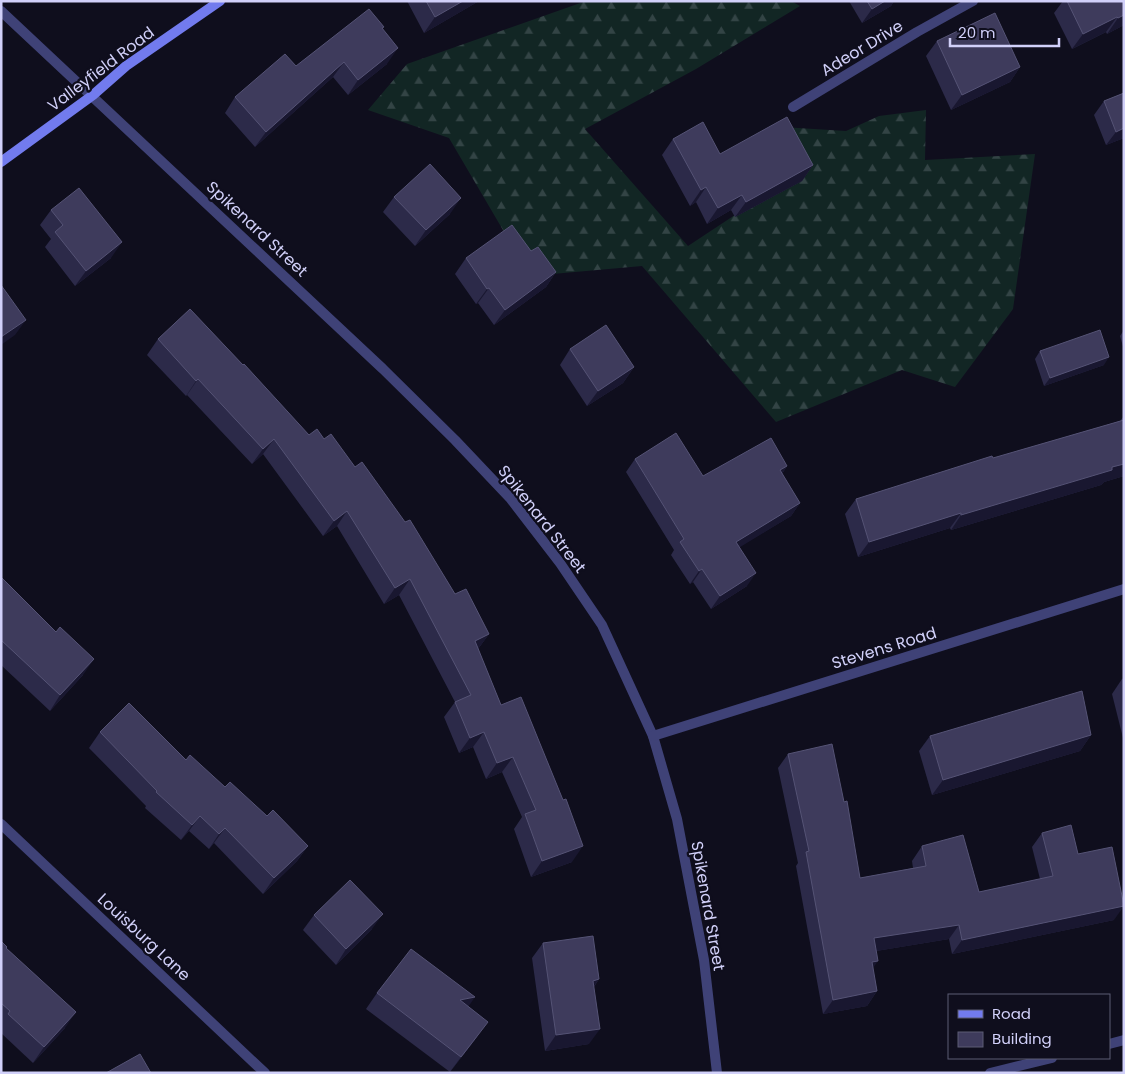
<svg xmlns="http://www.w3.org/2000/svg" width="1125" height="1074" viewBox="0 0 1125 1074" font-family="Poppins,sans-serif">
	<defs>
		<pattern id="forest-firs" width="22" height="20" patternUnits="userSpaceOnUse" patternTransform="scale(1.25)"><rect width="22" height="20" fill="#122624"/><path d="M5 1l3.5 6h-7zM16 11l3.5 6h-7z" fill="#334445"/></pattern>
	</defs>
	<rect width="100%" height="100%" fill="#0f0e1d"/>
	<polygon fill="url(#forest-firs)" points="586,1 791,1 800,6 696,69 585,129 688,246 791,178 782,127 846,131 879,116 926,110 925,160 1035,154 1013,309 955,387 902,370 776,422 642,266 530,276 449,138 368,110 407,64"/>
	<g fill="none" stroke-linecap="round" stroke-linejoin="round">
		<g stroke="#3f4277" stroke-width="10">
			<polyline points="1,11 383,369 455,440 510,498 560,563 602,625 653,736 677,819 704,960 717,1073"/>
			<polyline points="793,107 917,32 973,1"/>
			<polyline points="653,736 1124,589"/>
			<polyline points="1,824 265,1073"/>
			<polyline points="1109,1044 1124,1040"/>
			<polyline points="990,1073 1052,1058"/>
		</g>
		<polyline stroke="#727bee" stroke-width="10" points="1,162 93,95 126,66 220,1"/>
	</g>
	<g fill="#2c2a49">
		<polygon points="407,1 479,1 424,33"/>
		<polygon points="849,1 894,1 891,6 862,23"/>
		<polygon points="1063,1 1124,1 1124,25 1107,34 1106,32 1072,49 1054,13"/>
		<polygon points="382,29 387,64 348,95 333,77 255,147 225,113 235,97 296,66"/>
		<polygon points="937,41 1020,67 1010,82 951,110 926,56"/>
		<polygon points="1124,93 1124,138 1106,145 1094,115 1104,101"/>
		<polygon points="673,139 720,154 813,165 802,181 735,217 731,210 707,224 696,202 690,206 662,155"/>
		<polygon points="394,197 450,214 415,246 383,212"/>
		<polygon points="51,210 111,258 75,286 45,247 51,239 40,225"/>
		<polygon points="531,251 556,272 546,287 494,325 478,303 476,304 455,274 466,258"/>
		<polygon points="1124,330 1124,350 1120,336"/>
		<polygon points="158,339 309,435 324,439 355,467 455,594 489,634 478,649 501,705 572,862 531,877 514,829 522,817 502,772 486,779 473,747 459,753 444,717 455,702 399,595 384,604 337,526 323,536 263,454 252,464 187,395 186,396 147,355"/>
		<polygon points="570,349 634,367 623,383 587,406 560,365"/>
		<polygon points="1040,351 1104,365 1044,386 1035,359"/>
		<polygon points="1124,416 1124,476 1104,482 1101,485 951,530 950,528 858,557 845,514 856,499 1120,421"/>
		<polygon points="635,459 703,476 787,466 782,474 800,503 791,516 739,547 747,586 711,609 693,582 690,584 671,555 674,550 626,472"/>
		<polygon points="1,577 83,675 50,711 1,665"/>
		<polygon points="1124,678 1124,738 1123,738 1112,694 1122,679"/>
		<polygon points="100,732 186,760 267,816 308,846 297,861 263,894 214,843 209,849 189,831 181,840 145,808 146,806 89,748"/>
		<polygon points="1091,735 1080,751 932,795 919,751 930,736"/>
		<polygon points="788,754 860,878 913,868 912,861 922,846 979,892 1040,879 1032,847 1042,833 1078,854 1114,920 952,954 949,939 876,951 873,969 877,991 867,1006 823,1014 796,866 798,863 778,768"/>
		<polygon points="314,915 372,929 336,965 303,930"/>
		<polygon points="1,941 65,1028 33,1063 1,1033"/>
		<polygon points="543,943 599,979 594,987 589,1044 545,1051 532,958"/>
		<polygon points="377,993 477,1037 450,1072 366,1009"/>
	</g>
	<g fill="#191730">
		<polygon points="463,1 479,1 424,33 435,17"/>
		<polygon points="885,1 894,1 891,6 862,23 872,9"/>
		<polygon points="1124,15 1124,25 1107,34 1118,18"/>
		<polygon points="1117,17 1106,32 1072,49 1083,34"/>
		<polygon points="398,48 387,64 348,95 358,80"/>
		<polygon points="344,62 333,77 255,147 266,132"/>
		<polygon points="1020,67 1010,82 951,110 962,95"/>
		<polygon points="1124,128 1124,138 1106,145 1116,132"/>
		<polygon points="813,165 802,181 735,217 746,202"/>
		<polygon points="706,187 696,202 690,206 701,190"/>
		<polygon points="742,195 731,210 707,224 718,208"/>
		<polygon points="461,198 450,214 415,246 426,230"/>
		<polygon points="122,242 111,258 75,286 86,271"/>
		<polygon points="556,272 546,287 494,325 505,310"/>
		<polygon points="489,288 478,303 476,304 487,289"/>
		<polygon points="26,320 15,335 1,345 1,337"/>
		<polygon points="1109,357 1104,365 1044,386 1050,378"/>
		<polygon points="634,367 623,383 587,406 598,391"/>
		<polygon points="198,379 187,395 186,396 196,381"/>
		<polygon points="274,439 263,454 252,464 263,449"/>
		<polygon points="1124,464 1124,476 1104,482 1101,485 951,530 961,515"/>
		<polygon points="787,466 778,480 780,470"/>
		<polygon points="800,503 791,516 727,555 736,542"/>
		<polygon points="347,511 337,526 323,536 334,521"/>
		<polygon points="961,513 950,528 858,557 869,542"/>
		<polygon points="702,569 693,582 690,584 699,571"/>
		<polygon points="756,573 747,586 711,609 720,596"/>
		<polygon points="410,579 399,595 384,604 395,588"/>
		<polygon points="489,634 478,649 475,641"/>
		<polygon points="94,659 83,675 50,711 60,695"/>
		<polygon points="484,732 473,747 459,753 470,738"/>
		<polygon points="1091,735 1080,751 932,795 943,780"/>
		<polygon points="513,757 502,772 486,779 497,763"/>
		<polygon points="200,816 189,831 181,840 192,825"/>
		<polygon points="225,828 214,843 209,849 219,834"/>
		<polygon points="308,846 297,861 263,894 274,878"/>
		<polygon points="583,846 572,862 531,877 542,861"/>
		<polygon points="1124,906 1114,920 952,954 962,940"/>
		<polygon points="383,914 372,929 336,965 346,949"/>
		<polygon points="959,925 949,939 864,953 874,938"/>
		<polygon points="878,961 868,975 872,962"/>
		<polygon points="599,979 588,995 593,981"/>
		<polygon points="877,991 867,1006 823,1014 833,1000"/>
		<polygon points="475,997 464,1013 460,1000"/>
		<polygon points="76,1012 65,1028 33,1063 44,1047"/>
		<polygon points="488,1022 477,1037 450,1072 461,1057"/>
		<polygon points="600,1029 589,1044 545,1051 556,1035"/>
	</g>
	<g fill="#3e3b5c" stroke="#555375">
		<polygon points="426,1 463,1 435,17"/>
		<polygon points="867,1 885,1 872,9"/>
		<polygon points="1067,1 1124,1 1124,15 1118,18 1117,17 1083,34"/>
		<polygon points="369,9 384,27 382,28 398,48 358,80 344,62 266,132 235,97 285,54 296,66"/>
		<polygon points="995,13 1020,67 962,95 937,41"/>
		<polygon points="1124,93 1124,128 1116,132 1104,101"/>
		<polygon points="787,117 813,165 746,202 742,195 718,208 706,187 701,190 673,139 703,122 720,154"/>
		<polygon points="430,164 461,198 426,230 394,197"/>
		<polygon points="79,188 122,242 86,271 55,232 63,225 51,210"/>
		<polygon points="512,225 531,251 538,247 556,272 505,310 489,288 487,289 466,258"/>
		<polygon points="1,285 26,320 1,337"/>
		<polygon points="190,309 243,365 244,364 309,435 317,429 324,439 331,434 355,467 362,462 405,522 410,520 455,594 466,589 489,634 475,641 501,705 521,697 563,800 566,799 583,846 542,861 525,814 536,810 513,757 497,763 484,732 470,738 455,702 471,695 410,579 395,588 347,511 334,521 274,439 263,449 198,379 196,381 158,339"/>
		<polygon points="606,325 634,367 598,391 570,349"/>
		<polygon points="1100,330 1109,357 1050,378 1040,351"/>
		<polygon points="1124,420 1124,464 1112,467 1112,470 961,515 961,513 869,542 856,499 992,456 993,458"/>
		<polygon points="676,433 703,476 771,438 787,466 780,470 800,503 736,542 756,573 720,596 702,569 699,571 680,542 684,539 635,459"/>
		<polygon points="1,577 56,632 60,627 94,659 60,695 1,640"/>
		<polygon points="1082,691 1091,735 943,780 930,736"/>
		<polygon points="129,703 186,760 190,755 225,787 230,782 267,816 273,810 308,846 274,878 225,828 219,834 200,816 192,825 156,792 157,791 100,732"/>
		<polygon points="832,744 844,802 847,801 860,878 926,866 922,846 963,835 979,892 1053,876 1042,833 1071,825 1078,854 1112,847 1124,906 962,940 959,925 874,938 878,961 872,962 877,991 833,1000 806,852 809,851 788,754"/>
		<polygon points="350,880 383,914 346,949 314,915"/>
		<polygon points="593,936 599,979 593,981 600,1029 556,1035 543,943"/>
		<polygon points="1,941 7,947 6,948 76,1012 44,1047 8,1014 10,1011 1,1003"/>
		<polygon points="411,949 475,997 460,1000 488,1022 461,1057 377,993"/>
		<polygon points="140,1054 151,1073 106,1073"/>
	</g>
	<g text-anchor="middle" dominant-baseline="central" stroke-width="4.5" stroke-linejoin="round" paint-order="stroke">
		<g font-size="16" fill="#d1d0f9" stroke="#0f0e1d">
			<text transform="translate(862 48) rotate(-31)">Adeor Drive</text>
			<text transform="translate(101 69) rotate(-37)">Valleyfield Road</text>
			<text transform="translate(257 229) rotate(43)">Spikenard Street</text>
			<text transform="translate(542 519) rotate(52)">Spikenard Street</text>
			<text transform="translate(884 648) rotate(-17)">Stevens Road</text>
			<text transform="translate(708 906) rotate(80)">Spikenard Street</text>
			<text transform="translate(144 937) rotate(43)">Louisburg Lane</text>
		</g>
	</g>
	<rect width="1125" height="1074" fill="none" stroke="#d1d0f9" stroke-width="5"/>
	<rect x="948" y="994" width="162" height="65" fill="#0f0e1d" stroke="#5d5c75"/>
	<rect x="958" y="1010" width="25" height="8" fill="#727bee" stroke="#5d5c75"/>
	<text x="992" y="1019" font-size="15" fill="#d1d0f9">Road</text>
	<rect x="958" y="1032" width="25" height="15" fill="#3e3b5c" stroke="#5d5c75"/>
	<text x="992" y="1044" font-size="15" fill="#d1d0f9">Building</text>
	<path d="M950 38v8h109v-8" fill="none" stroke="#d1d0f9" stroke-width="2.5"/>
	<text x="958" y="38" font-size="15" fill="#d1d0f9" stroke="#0f0e1d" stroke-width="4" paint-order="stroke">20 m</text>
</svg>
